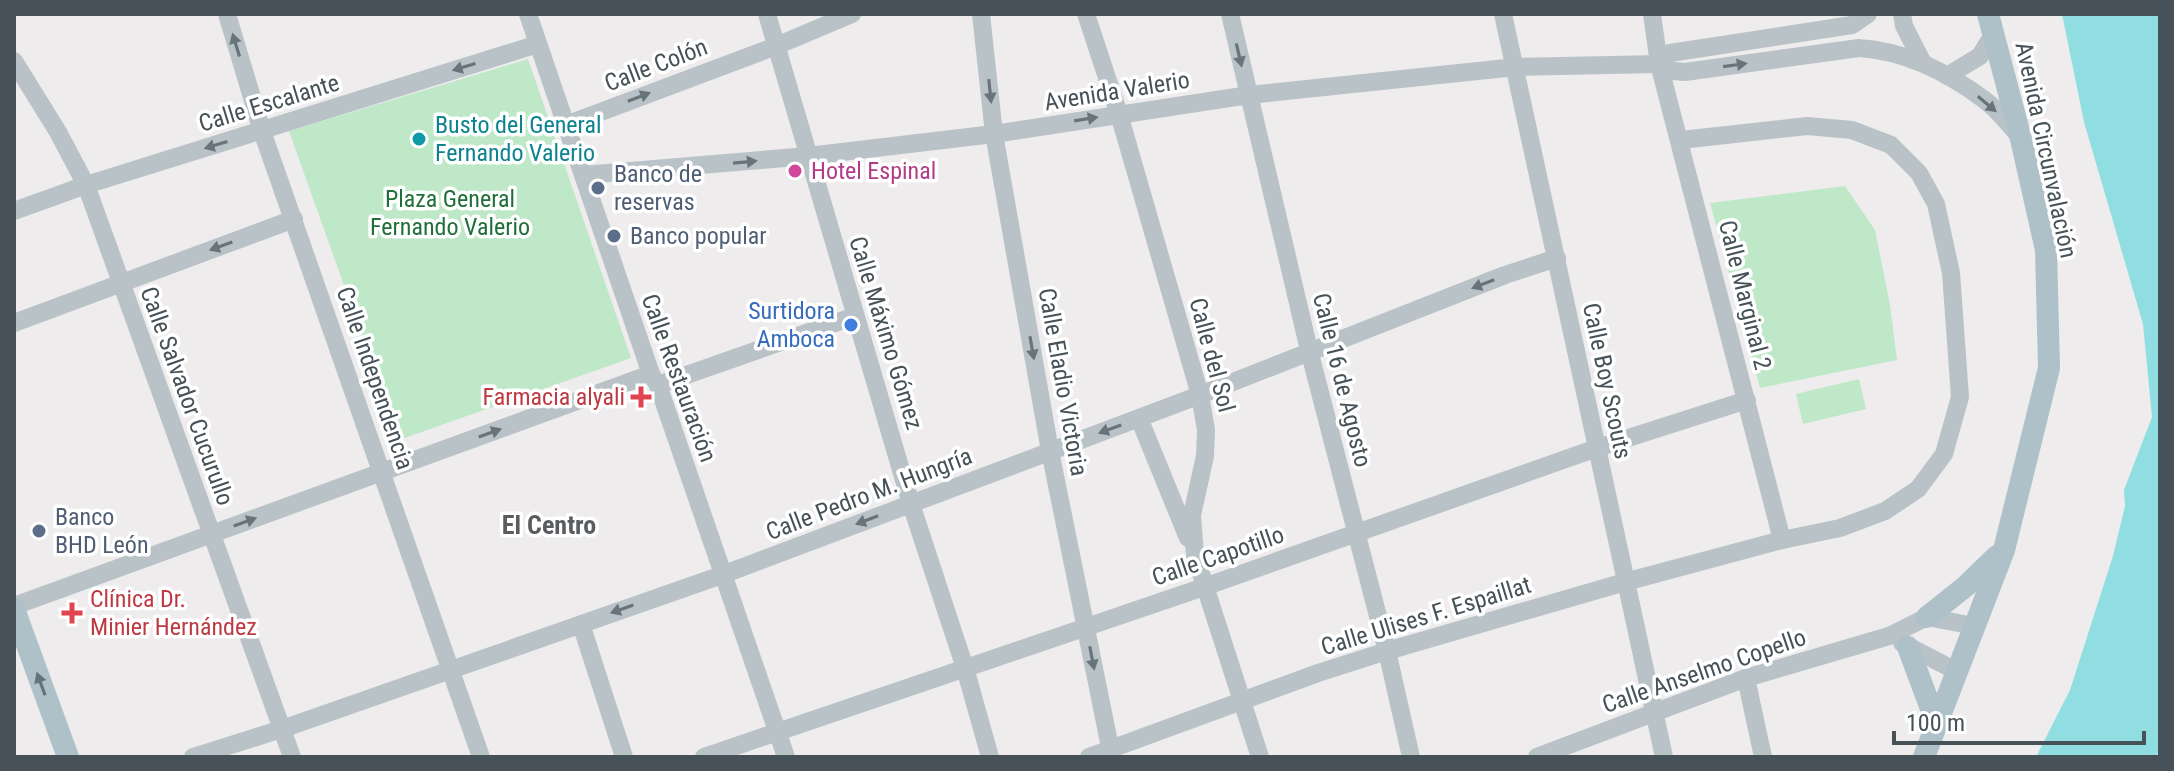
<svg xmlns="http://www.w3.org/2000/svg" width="2174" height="771" viewBox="0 0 2174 771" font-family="'Roboto Condensed',sans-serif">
	<rect width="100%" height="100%" fill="#eeecec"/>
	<g fill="#bee8c7">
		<polygon points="528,59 631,358 399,440 289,131"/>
		<polygon points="1845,186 1875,230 1890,305 1897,360 1760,388 1710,203"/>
		<polygon points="1859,379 1866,409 1803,424 1796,394"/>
	</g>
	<polygon fill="#90dee1" points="2062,14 2160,14 2160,749 2156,757 2036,757 2070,690 2113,556 2125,506 2124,490 2152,417 2143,324 2084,122"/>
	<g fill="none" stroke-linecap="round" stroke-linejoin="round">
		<g stroke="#b9c3c7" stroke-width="18">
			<polyline points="227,14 262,131 481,757"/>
			<polyline points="528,14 651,374 658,385 786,757"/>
			<polyline points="767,14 911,504 965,668 990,757"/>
			<polyline points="981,14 994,134 1050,451 1112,757"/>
			<polyline points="1086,14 1119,114 1200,395 1206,430 1205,456 1192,515 1195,555 1260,757"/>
			<polyline points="1230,14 1309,350 1387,651 1411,757"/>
			<polyline points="1503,14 1664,757"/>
			<polyline points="1652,14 1659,64 1782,540"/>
			<polyline points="1902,14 1904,26 1923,63"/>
			<polyline points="14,61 58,132 86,185 292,757"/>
			<polyline points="1659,64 1670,53 1852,25 1868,14"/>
			<polyline points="1947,76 1980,56 1994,33"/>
			<polyline points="566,125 776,46 852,14"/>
			<path d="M583 175 808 156 994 134 1249 95 1516 67 1659 64 1673 71 1685 72 1859 48C1906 51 1949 73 1986 101 1999 111 2010 126 2021 138"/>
			<polyline points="14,211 86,185 538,44"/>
			<polyline points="14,323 294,219"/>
			<polyline points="658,385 855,316"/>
			<polyline points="1139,418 1188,538"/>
			<polyline points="14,606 651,374"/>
			<polyline points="581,624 624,757"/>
			<polyline points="1902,643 1958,672"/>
			<polyline points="1746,678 1763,757"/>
			<polyline points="193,757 282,729 722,575 1200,395 1505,275 1557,258"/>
			<polyline points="704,757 1204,587 1597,448 1747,400"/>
			<polyline points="1089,757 1318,673 1387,651 1625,582 1782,540 1840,528 1885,511 1918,489 1944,454 1960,397 1951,273 1936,204 1919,173 1891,145 1852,130 1807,126 1681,140"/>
			<polyline points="1537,757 1746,678 1889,636 1927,617 1974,626"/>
		</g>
		<g stroke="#aec0c8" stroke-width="22">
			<polyline points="14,609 68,757"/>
			<polyline points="1927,617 1966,586 1997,556"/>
			<polyline points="1908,647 1937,725"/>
			<polyline points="1924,757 2004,550 2049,368 2046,250 2021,139 1988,14"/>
		</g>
	</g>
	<defs><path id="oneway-solid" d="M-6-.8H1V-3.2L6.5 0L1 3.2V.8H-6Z" transform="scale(2)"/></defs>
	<g fill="#687479">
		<use href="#oneway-solid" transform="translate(236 45) rotate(-107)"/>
		<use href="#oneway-solid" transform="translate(1239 55) rotate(77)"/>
		<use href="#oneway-solid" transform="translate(1735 65) rotate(-8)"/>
		<use href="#oneway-solid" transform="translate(464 67) rotate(163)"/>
		<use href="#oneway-solid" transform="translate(990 91) rotate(84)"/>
		<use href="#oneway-solid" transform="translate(639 97) rotate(-21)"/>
		<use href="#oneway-solid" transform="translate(1987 104) rotate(40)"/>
		<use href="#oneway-solid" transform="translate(1086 119) rotate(-9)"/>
		<use href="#oneway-solid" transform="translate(216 145) rotate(163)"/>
		<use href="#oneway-solid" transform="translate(745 162) rotate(-5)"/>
		<use href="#oneway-solid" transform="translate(221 246) rotate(160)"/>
		<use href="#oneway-solid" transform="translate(1483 284) rotate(159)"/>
		<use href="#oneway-solid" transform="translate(1032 348) rotate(80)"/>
		<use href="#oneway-solid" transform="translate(1110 429) rotate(160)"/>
		<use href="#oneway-solid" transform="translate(490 433) rotate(-20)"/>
		<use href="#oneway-solid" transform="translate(867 520) rotate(159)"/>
		<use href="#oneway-solid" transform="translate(245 522) rotate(-20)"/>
		<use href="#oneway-solid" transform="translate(622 609) rotate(161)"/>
		<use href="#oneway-solid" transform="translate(1092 658) rotate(79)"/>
	</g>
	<use fill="#657379" href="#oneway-solid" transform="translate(41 684) rotate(-110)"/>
	<circle fill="#0f9aa8" stroke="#fff" stroke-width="3" cx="419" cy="139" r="8"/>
	<circle fill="#d1479c" stroke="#fff" stroke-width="3" cx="795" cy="171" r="8"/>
	<g fill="#5c6f8a" stroke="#fff" stroke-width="3">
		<circle cx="598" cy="188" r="8"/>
		<circle cx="614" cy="236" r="8"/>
		<circle cx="39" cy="531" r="8"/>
	</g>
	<circle fill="#3f7fe0" stroke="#fff" stroke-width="3" cx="851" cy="325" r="8"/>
	<g fill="#e0444e" stroke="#fff" stroke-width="3">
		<path d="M637 385h8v8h8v8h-8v8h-8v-8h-8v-8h8z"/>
		<path d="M68 601h8v8h8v8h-8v8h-8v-8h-8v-8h8z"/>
	</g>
	<g text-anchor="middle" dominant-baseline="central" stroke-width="7" stroke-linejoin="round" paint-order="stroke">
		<g font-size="24" fill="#465257" stroke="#fff">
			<text transform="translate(656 65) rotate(-21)">Calle Colón</text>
			<text transform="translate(1117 91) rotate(-9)">Avenida Valerio</text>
			<text transform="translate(269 103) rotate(-17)">Calle Escalante</text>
			<text transform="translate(2046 150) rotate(78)">Avenida Circunvalación</text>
			<text transform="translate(1745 295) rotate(76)">Calle Marginal 2</text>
			<text transform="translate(886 333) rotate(73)">Calle Máximo Gómez</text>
			<text transform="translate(1212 355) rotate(75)">Calle del Sol</text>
			<text transform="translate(375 378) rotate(71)">Calle Independencia</text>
			<text transform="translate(679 378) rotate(70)">Calle Restauración</text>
			<text transform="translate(1342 380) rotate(76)">Calle 16 de Agosto</text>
			<text transform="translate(1607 381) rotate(78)">Calle Boy Scouts</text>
			<text transform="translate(1063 382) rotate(80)">Calle Eladio Victoria</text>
			<text transform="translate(187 396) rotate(70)">Calle Salvador Cucurullo</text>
			<text transform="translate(869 494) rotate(-21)">Calle Pedro M. Hungría</text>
			<text transform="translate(1218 556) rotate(-19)">Calle Capotillo</text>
			<text transform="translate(1426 616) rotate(-17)">Calle Ulises F. Espaillat</text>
			<text transform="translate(1704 671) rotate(-19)">Calle Anselmo Copello</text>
		</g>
		<g font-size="24" fill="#0d838f" stroke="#fff" text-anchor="start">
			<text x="435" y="125">Busto del General<tspan x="435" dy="28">Fernando Valerio</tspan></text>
		</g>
		<g font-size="24" fill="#b23c85" stroke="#fff" text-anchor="start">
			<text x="811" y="171">Hotel Espinal</text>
		</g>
		<g font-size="24" fill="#4e5e75" stroke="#fff" text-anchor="start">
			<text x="614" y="174">Banco de<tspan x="614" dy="28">reservas</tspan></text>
			<text x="630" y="236">Banco popular</text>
			<text x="55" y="517">Banco<tspan x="55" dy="28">BHD León</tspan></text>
		</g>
		<g font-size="24" fill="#206f3a" stroke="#fff">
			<text x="450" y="199">Plaza General<tspan x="450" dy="28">Fernando Valerio</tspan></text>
		</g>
		<g font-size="24" fill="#366cbe" stroke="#fff" text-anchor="end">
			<text x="835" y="311">Surtidora<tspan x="835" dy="28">Amboca</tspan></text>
		</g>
		<g font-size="24" fill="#be3a42" stroke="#fff" text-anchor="end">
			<text x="625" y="397">Farmacia alyali</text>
			<text x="90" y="599" text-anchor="start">Clínica Dr.<tspan x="90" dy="28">Minier Hernández</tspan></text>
		</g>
		<g font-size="26" font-weight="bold" fill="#595d60" stroke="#fff">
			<text x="549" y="525">El Centro</text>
		</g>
	</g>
	<rect width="2174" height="771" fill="none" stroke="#465257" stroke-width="32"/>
	<path d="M1894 731v12h250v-12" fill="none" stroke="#465257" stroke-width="4"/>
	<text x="1906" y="731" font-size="24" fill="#465257" stroke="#ffffff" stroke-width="6" paint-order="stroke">100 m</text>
</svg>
